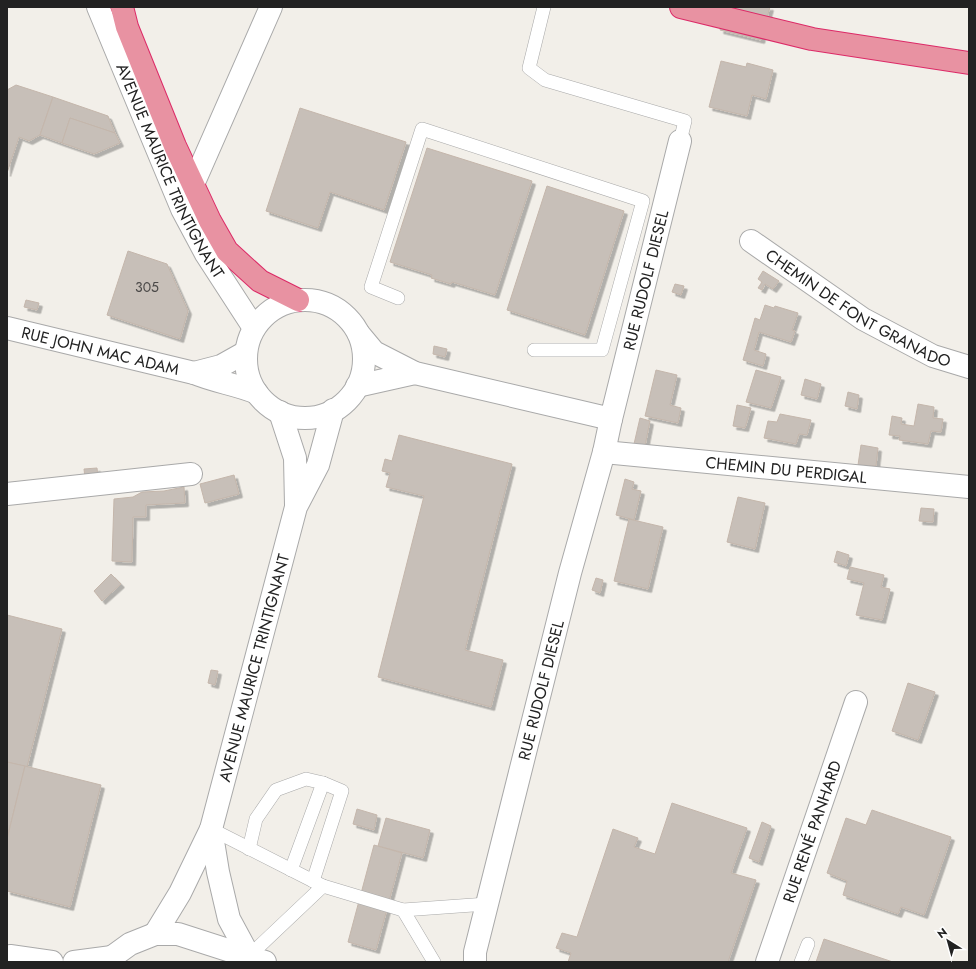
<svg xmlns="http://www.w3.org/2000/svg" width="976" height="969" viewBox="0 0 976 969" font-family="Jost,sans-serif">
	<defs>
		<filter id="shadow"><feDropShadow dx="3.5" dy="3.5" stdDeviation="0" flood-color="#0004"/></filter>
	</defs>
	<rect width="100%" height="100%" fill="#f2efe9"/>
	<g fill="#c7bfb8" stroke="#c4b6ab" filter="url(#shadow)">
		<polygon points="726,7 770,7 761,40 720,30"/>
		<polygon points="721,61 746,67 747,63 773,70 766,99 752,95 747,116 709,107"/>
		<polygon points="16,85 53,97 40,135 29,141 19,137 7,173 7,90"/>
		<polygon points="53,97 108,116 115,133 70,118 62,143 40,135"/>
		<polygon points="300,108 406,142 384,210 330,192 318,228 266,211"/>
		<polygon points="70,118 115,133 120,143 94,154 62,143"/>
		<polygon points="427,148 532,181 495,295 452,282 451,284 431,278 432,275 390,262"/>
		<polygon points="547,186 624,211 585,335 507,310"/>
		<polygon points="128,251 167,264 188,311 180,339 107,315"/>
		<polygon points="763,271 779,281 773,289 765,284 762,290 758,288 762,282 758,279"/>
		<polygon points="675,284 684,286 681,295 672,292"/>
		<polygon points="26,300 39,303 37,310 24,307"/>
		<polygon points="765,305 774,308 775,306 798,313 792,330 795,331 791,342 759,332 754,350 766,354 763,366 743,360 755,318 760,320"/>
		<polygon points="434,346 447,349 445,357 433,354"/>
		<polygon points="656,370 677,375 670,405 681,408 678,423 645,416"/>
		<polygon points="756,370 781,377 771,408 746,402"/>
		<polygon points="805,379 821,384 817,399 801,395"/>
		<polygon points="848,392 859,395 857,409 845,406"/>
		<polygon points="918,404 934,407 933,418 943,419 941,432 931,431 928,444 899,440 900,436 889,435 892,416 902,418 901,424 914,426"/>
		<polygon points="737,405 751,408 745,428 733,426"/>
		<polygon points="780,414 811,420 807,435 799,434 796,444 764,438 768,421 777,422"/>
		<polygon points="640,418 650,421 645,446 634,444"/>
		<polygon points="399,435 512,464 465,650 503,660 491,707 378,677 424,496 386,487 390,473 382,471 385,459 392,461"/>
		<polygon points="861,445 878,448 876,466 858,465"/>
		<polygon points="97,468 98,477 85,478 84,469"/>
		<polygon points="234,475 239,494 205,503 200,484"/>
		<polygon points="625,479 634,482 632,489 641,491 634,520 616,515"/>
		<polygon points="184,487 185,503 146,505 146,517 133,517 132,562 112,561 114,499 133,497 142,492 164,491"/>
		<polygon points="738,497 765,503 755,549 727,542"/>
		<polygon points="921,508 934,509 933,522 919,521"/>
		<polygon points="629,519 663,527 648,589 614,581"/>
		<polygon points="837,551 849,555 846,566 834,562"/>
		<polygon points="850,567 884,575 881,587 890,589 882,620 856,615 864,583 847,579"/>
		<polygon points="111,574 121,584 102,601 94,591"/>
		<polygon points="596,578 603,580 600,593 592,590"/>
		<polygon points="7,615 62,629 27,767 7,762"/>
		<polygon points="211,670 218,671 215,685 208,683"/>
		<polygon points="908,683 935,692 918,740 892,731"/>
		<polygon points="7,762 25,766 7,839"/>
		<polygon points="25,766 101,785 70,907 7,891 7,839"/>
		<polygon points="672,803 747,828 731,873 756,880 728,962 568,962 571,953 556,948 562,933 577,937 613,829 638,838 634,847 655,854"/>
		<polygon points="357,809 377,815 374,830 353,824"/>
		<polygon points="872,810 951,837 924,915 901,907 898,914 843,895 847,881 827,873 846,818 866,825"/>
		<polygon points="386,818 430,830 423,858 378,846"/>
		<polygon points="762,822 771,826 759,862 749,858"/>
		<polygon points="374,845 402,853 376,950 348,942"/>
		<polygon points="824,939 893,962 816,962"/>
	</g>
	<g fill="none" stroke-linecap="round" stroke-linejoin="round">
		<defs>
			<g id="service">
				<polyline points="544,7 529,68 545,80 685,121 680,141"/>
				<polyline points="398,298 371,287 422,129 643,201 602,350 534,350"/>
				<polyline points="211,829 323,886 403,910 487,904"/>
				<polyline points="249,849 256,819 276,790 306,779 323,783 291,870"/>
				<polyline points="313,881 342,791 323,783"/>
				<polyline points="403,910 434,962"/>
				<polyline points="249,956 323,886"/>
				<polyline points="801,962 808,944"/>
			</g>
			<g id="minor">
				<path id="s1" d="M98 7 182 209 206 254 254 328"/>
				<polyline points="187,198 271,7"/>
				<path id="s2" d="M751 241 863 319 933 356 969 367"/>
				<circle cx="305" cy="359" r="59"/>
				<path id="s3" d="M7 328 194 373C215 382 236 384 257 393"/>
				<path id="s4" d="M359 334 374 352 415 373 611 419 680 141"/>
				<polyline points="194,373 221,366 246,352"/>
				<polyline points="357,386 415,373"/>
				<polyline points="280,412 295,458 296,505"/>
				<path id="s5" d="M604 452 969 487"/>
				<polyline points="7,494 191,474"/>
				<polyline points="211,829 218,872 229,919 249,956"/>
				<path id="s6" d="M155 934 180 893 211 829 296 507 318 465 333 410"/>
				<polyline points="10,956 52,962"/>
				<polyline points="74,962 112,957"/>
				<polyline points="110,962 112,957 130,944 155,934 178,934 265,962"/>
				<path id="s7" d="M475 962V952L570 573 604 452 611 419"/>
				<path id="s8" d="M767 962 856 702"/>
			</g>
			<g id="motorway">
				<polyline points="122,7 127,27 175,146 210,221 227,251 260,281 298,300"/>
				<polyline points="681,7 812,39 969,63"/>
			</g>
		</defs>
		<use href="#service" stroke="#a9a9a9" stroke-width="14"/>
		<use href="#minor" stroke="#a9a9a9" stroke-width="24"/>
		<use href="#motorway" stroke="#dc2a67" stroke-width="24"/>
		<use href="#service" stroke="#fff" stroke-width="13"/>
		<use href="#minor" stroke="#fff" stroke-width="22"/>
		<use href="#motorway" stroke="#e892a2" stroke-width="22"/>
	</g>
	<g text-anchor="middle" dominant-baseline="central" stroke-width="3" stroke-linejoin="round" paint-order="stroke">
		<g font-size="14" fill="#4b4948">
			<text x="147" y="287">305</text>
		</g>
		<g font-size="16" fill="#222" stroke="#fff">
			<text stroke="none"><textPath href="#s1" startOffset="179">AVENUE MAURICE TRINTIGNANT</textPath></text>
			<text stroke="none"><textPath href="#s4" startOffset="414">RUE RUDOLF DIESEL</textPath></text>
			<text stroke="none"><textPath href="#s2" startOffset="127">CHEMIN DE FONT GRANADO</textPath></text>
			<text stroke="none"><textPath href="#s3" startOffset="96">RUE JOHN MAC ADAM</textPath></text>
			<text stroke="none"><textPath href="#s5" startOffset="183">CHEMIN DU PERDIGAL</textPath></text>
			<text stroke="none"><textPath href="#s6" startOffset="286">AVENUE MAURICE TRINTIGNANT</textPath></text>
			<text stroke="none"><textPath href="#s7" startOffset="280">RUE RUDOLF DIESEL</textPath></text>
			<text stroke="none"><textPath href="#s8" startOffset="138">RUE RENÉ PANHARD</textPath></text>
		</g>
	</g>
	<rect width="976" height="969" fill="none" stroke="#222222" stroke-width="16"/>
	<g transform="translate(948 941) rotate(323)" stroke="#ffffff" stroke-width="3" paint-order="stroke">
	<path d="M0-3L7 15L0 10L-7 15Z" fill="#222222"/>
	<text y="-6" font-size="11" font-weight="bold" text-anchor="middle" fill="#222222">N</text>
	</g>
</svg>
